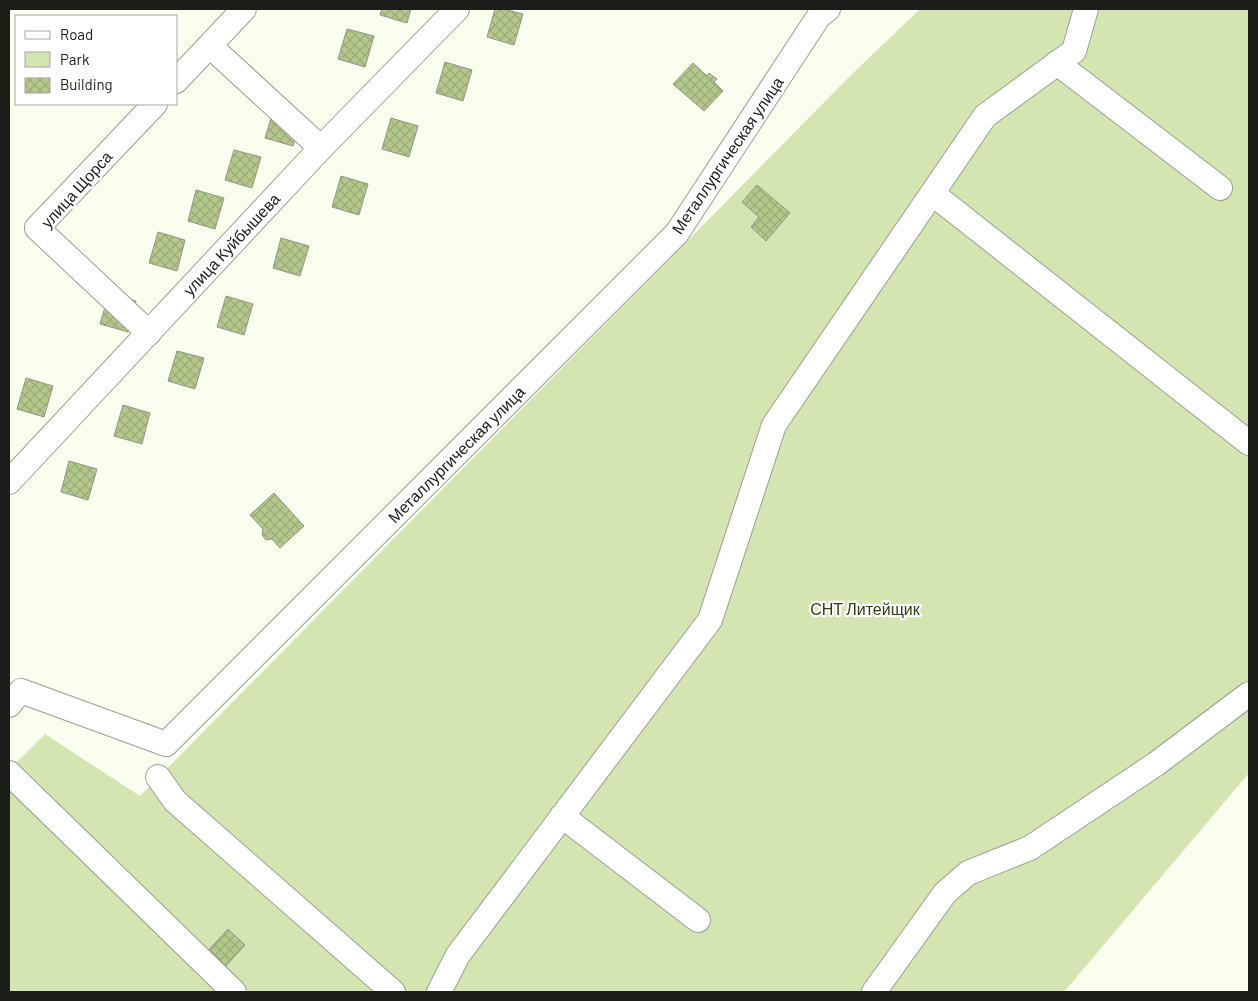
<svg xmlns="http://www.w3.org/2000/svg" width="1258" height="1001" viewBox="0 0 1258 1001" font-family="Barlow,sans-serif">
	<defs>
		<pattern id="building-cross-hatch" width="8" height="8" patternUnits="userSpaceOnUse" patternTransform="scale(1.25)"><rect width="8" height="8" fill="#b5c88c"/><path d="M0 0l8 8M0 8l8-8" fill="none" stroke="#9bab78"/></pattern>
	</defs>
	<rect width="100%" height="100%" fill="#f9feef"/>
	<polygon fill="#d5e5b2" points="920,9 1249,9 1249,773 1064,992 9,992 9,770 45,734 140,796 850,76"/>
	<g fill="url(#building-cross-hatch)" stroke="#929689">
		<polygon points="382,9 411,9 407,23 380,15"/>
		<polygon points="495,9 503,9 523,14 514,45 487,37"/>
		<polygon points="347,29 374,36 365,67 338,59"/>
		<polygon points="445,62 472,70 463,101 436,93"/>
		<polygon points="693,63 707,76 709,73 717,79 714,82 723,91 704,111 673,84"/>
		<polygon points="274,108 301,116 293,146 265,138"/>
		<polygon points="391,118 418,126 409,157 382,149"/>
		<polygon points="234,150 261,157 252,188 225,180"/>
		<polygon points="341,176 368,184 359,215 332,207"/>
		<polygon points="757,185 790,213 766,241 751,227 759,217 742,202"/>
		<polygon points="196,190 224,198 215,229 188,221"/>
		<polygon points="158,232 185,240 177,271 149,263"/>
		<polygon points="281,238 309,246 300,276 273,268"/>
		<polygon points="109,293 136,301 128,332 100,324"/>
		<polygon points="226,296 253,304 244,335 217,327"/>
		<polygon points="177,351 204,358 195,389 168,381"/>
		<polygon points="26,378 53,386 44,417 17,409"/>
		<polygon points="123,405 150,413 142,444 114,436"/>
		<polygon points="69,461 97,469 88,500 61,492"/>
		<polygon points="274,493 304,526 280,548 272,539 266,540 262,535 263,529 250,515"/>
		<polygon points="228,929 245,945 222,970 205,954"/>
	</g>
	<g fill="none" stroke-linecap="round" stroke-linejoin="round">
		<defs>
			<g id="minor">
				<polyline points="210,46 321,148"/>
				<polyline points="1057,63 1220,188"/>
				<polyline points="176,81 244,9"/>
				<polyline points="933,194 1249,443"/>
				<polyline points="149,333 37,228 155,104"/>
				<polyline points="9,482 321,148 457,9"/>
				<polyline points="9,705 21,691 166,744 677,233 819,16 828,9"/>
				<polyline points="9,773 234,992"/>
				<polyline points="158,777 175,801 393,992"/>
				<polyline points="562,816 698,920"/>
				<polyline points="439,992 458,955 710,620 774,425 985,116 1074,51 1086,9"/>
				<polyline points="874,992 945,893 968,873 1030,848 1156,764 1249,694"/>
			</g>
		</defs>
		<use href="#minor" stroke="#9b9f92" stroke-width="26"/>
		<use href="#minor" stroke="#fff" stroke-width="24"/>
	</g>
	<g text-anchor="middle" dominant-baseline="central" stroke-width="4.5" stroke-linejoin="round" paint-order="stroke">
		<g font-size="16" fill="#1b1d18" stroke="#fff">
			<text transform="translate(727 155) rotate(-56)">Металлургическая улица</text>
			<text transform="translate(76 189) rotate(-48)">улица Щорса</text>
			<text transform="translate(231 244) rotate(-47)">улица Куйбышева</text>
			<text transform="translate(456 454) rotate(-45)">Металлургическая улица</text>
		</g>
		<g font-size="16" fill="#313c10" stroke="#fff">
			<text x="865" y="608">СНТ Литейщик</text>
		</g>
	</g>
	<rect width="1258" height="1001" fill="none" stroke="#1b1d18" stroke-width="20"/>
	<rect x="15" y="15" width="162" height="90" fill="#ffffff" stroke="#a4a5a3"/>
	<rect x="25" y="31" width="25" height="8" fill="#ffffff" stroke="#a4a5a3"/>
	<text x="60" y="40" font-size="15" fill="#1b1d18">Road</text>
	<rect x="25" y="52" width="25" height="15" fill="#d5e5b2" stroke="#a4a5a3"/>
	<text x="60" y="65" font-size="15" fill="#1b1d18">Park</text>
	<rect x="25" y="78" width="25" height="15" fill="url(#building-cross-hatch)" stroke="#a4a5a3"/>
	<text x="60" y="90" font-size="15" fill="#1b1d18">Building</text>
</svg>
